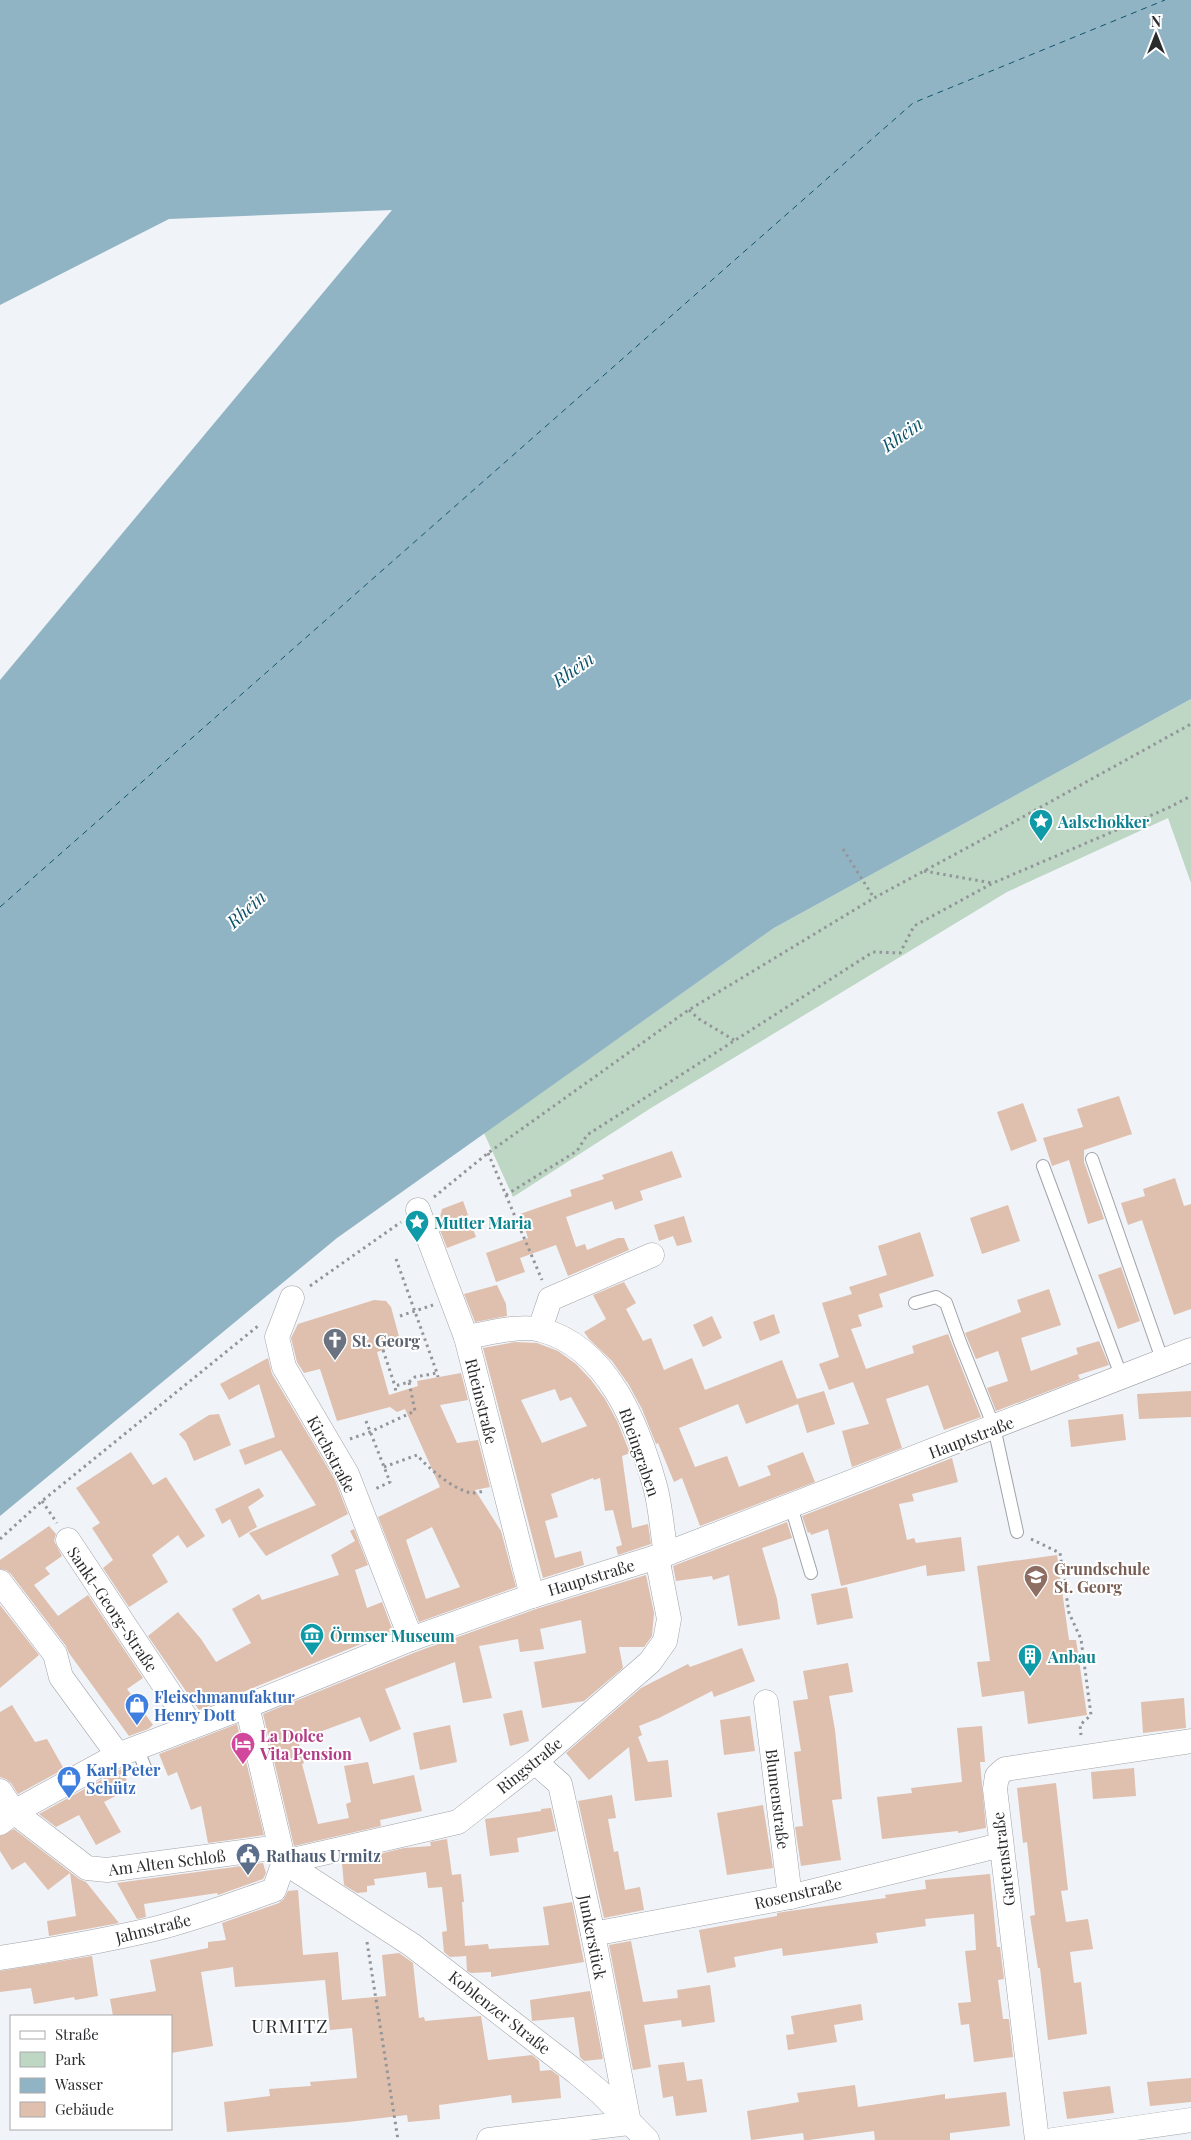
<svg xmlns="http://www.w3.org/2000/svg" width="1191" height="2140" viewBox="0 0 1191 2140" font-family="'Playfair Display',serif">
	<rect width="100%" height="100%" fill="#f0f3f8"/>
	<polygon fill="#bdd7c4" points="1191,699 1191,883 1168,818 1007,892 651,1108 513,1197 484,1133 774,928"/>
	<polygon fill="#91b4c4" points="0,0 1191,0 1191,699 774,928 337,1238 0,1516 0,680 392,210 169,219 0,305"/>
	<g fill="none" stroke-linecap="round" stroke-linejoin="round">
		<polyline stroke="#0f546c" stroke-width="1" stroke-dasharray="6 5" stroke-linecap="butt" points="0,907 913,103 1165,0"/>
	</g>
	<g fill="#dfbfad" fill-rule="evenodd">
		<polygon points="1119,1096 1132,1134 1084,1150 1084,1162 1104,1219 1088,1224 1069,1160 1052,1166 1043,1138 1083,1127 1077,1109"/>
		<polygon points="1023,1103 1037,1141 1011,1151 997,1112"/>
		<polygon points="672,1151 682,1177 640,1191 643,1200 615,1210 612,1201 566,1217 576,1247 585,1244 587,1250 618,1238 624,1238 629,1250 568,1276 556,1245 520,1258 525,1272 496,1282 486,1253 528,1238 520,1214 572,1196 570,1190 604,1179 602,1175"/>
		<polygon points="1175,1178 1184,1206 1191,1204 1191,1309 1174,1315 1142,1220 1128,1225 1121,1203 1145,1196 1143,1189"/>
		<polygon points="463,1201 476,1237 447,1248 438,1225 442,1209"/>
		<polygon points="1008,1205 1020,1241 982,1254 970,1218"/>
		<polygon points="684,1216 692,1242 677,1246 673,1236 659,1241 654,1225"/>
		<polygon points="920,1232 934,1276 879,1294 883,1307 858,1315 862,1326 851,1329 866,1369 914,1353 912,1346 948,1334 981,1417 944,1430 928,1385 886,1399 902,1448 852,1467 842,1431 869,1424 853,1382 829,1390 819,1364 839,1357 822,1303 852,1294 849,1287 887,1275 878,1246"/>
		<polygon points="1121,1267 1140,1321 1118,1329 1098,1275"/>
		<polygon points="624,1282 636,1303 626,1309 643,1341 651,1338 664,1370 692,1358 705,1390 782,1360 797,1399 824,1391 835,1424 807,1433 798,1404 746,1424 738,1404 679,1428 695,1467 727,1456 739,1487 771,1475 767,1466 803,1452 815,1482 700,1526 682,1478 674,1482 658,1443 656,1444 642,1409 629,1385 612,1361 589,1339 584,1332 606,1319 593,1295"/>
		<polygon points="497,1285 506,1304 507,1316 475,1322 464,1294"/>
		<polygon points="1049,1289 1061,1325 1021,1338 1031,1371 1078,1354 1076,1348 1099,1341 1109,1365 1078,1375 1080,1379 996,1411 987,1388 1008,1381 998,1351 976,1359 965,1333 1021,1312 1017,1300"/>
		<path d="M374 1300 386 1301 391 1307 401 1344 377 1352 389 1395 418 1386 417 1381 461 1373 468 1400 440 1405 457 1443 478 1440 490 1487 475 1490 501 1531 516 1587 419 1622 378 1517 440 1487 405 1409 397 1412 390 1407 337 1421 320 1369 304 1373 297 1362 291 1338 298 1324ZM432 1527 460 1587 426 1599 406 1540Z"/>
		<polygon points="774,1314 780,1333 760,1341 753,1322"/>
		<polygon points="712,1316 722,1338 703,1347 693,1325"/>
		<path d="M515 1342 537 1343 558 1351 576 1364 591 1380 605 1399 617 1421 630 1453 622 1456 632 1528 648 1524 651 1544 618 1555 616 1547 622 1545 613 1510 605 1511 600 1478 594 1480 593 1478 551 1494 558 1517 545 1521 555 1558 581 1551 584 1565 543 1578 483 1348ZM555 1389 560 1401 571 1397 587 1426 542 1443 521 1400Z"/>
		<polygon points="268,1358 272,1374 335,1480 348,1514 266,1556 249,1533 316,1505 281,1450 245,1465 239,1450 275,1437 259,1384 229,1400 220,1384"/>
		<polygon points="1191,1391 1191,1417 1139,1419 1137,1394"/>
		<polygon points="219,1414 231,1445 194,1461 186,1442 179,1434 209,1415"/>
		<polygon points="1123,1414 1126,1440 1071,1447 1068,1420"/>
		<polygon points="131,1452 153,1485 166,1477 205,1536 187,1548 178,1535 152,1555 168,1582 129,1607 103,1568 113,1560 92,1528 100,1523 76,1488"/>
		<polygon points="952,1458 958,1482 912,1494 914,1501 899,1504 907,1540 914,1538 916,1543 961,1537 965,1571 927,1576 926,1565 841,1586 828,1529 811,1535 810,1532 808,1533 802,1516"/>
		<polygon points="259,1488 264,1496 248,1507 257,1527 239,1538 230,1519 222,1524 215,1509"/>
		<polygon points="787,1522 792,1538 762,1548 777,1599 780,1619 738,1626 729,1575 713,1580 712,1576 676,1581 673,1566"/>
		<polygon points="49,1526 56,1534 54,1541 62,1556 45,1568 50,1574 34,1585 58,1616 88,1595 143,1678 127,1689 153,1725 148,1729 129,1736 69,1653 66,1646 11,1574 6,1570 0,1569 0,1560"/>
		<polygon points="354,1529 368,1565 355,1570 367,1608 382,1602 393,1631 199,1710 148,1636 178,1612 201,1639 216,1662 251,1643 232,1609 259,1594 262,1600 339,1575 331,1555 355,1541 350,1531"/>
		<polygon points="1057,1555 1069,1640 1076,1640 1087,1715 1028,1724 1024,1691 982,1697 977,1662 990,1661 977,1566"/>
		<polygon points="646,1575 654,1613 652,1636 644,1647 619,1647 623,1668 584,1701 542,1708 534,1662 586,1653 581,1620 540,1629 544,1649 520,1652 518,1639 479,1646 492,1698 463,1703 455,1662 385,1689 401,1729 370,1742 360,1717 298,1740 304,1763 302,1764 318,1824 349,1818 346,1804 351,1802 344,1766 368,1762 373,1784 414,1775 422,1811 380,1820 381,1826 294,1846 263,1714 416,1652 536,1609"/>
		<polygon points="847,1587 853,1618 817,1625 811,1594"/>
		<polygon points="0,1605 39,1655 0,1688"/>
		<polygon points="742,1648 755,1681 714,1697 712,1691 659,1718 639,1726 642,1735 638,1737 648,1762 668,1760 672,1797 635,1801 629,1747 589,1780 566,1753 641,1688 688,1664 690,1667"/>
		<polygon points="848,1663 853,1692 829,1696 835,1730 842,1799 832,1800 841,1860 801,1866 795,1827 803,1826 794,1752 801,1751 793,1701 808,1699 803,1671"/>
		<polygon points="1184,1698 1186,1728 1143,1733 1141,1702"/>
		<polygon points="12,1705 35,1742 47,1739 64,1769 18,1794 11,1783 6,1779 0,1777 0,1712"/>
		<polygon points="522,1710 529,1741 510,1746 503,1714"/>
		<polygon points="750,1716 755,1751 724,1755 720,1720"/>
		<polygon points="237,1724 264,1835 208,1843 201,1806 191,1810 177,1772 168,1776 159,1754"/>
		<polygon points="450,1725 457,1762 420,1770 413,1733"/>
		<polygon points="982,1726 985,1762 980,1762 986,1828 958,1833 958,1831 882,1839 877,1797 912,1793 911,1788 962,1782 957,1728"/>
		<polygon points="1134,1768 1136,1796 1093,1799 1091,1772"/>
		<polygon points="121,1769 131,1788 104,1802 121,1832 96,1845 79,1815 56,1827 39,1814"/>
		<polygon points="1056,1783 1068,1890 1061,1891 1066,1922 1088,1919 1093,1949 1070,1952 1074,1983 1081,1982 1087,2034 1048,2040 1040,1968 1038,1968 1030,1916 1035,1915 1027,1842 1023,1843 1017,1788"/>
		<polygon points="612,1795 616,1818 608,1819 614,1852 618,1851 625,1890 640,1887 644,1910 604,1918 578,1801"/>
		<polygon points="763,1805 773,1868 727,1875 717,1813"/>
		<polygon points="551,1808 556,1831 517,1838 519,1852 490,1856 485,1819 541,1811 541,1809"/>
		<polygon points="14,1829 79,1879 86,1882 119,1923 49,1936 47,1921 76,1916 70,1873 48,1890 25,1862 12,1870 0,1851 0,1836"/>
		<polygon points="447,1839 452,1875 461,1874 464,1902 462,1902 465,1946 488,1944 489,1949 549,1945 543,1907 572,1902 584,1962 491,1977 491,1972 471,1973 467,1971 466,1953 466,1956 450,1957 444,1952 442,1932 447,1931 442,1887 428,1888 426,1872 374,1879 375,1885 367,1886 367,1892 357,1893 344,1885 342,1863 404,1848 431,1846 430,1842"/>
		<polygon points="263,1863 266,1873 263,1879 218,1895 217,1893 144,1904 146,1917 137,1919 117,1883"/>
		<polygon points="990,1874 997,1947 1000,1947 1004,1979 998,1980 1003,2019 1009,2019 1013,2057 974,2062 969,2024 961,2025 958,2003 971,2002 965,1951 976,1950 974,1914 925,1919 926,1926 876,1933 878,1943 783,1956 782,1948 734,1957 736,1967 707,1973 699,1930 777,1916 777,1913 790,1911 886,1898 885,1895 926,1889 925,1880"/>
		<polygon points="298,1890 303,1955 338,1952 342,2000 386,1996 382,1955 399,1953 413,1963 419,2018 424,2017 425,2021 481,2016 488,2060 532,2055 539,2061 540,2071 551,2070 559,2076 561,2098 512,2103 511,2095 439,2105 440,2119 408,2122 407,2115 348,2122 227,2132 224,2102 270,2096 269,2089 311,2086 310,2082 357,2078 352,2028 330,2030 325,1980 235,1987 233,1967 201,1972 213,2046 171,2053 171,2016 113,2016 110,1999 156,1991 150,1960 208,1948 208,1942 226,1940 222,1923 279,1903 284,1899 288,1891"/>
		<polygon points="631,1941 643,2002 678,1998 677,1990 710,1985 715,2022 682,2027 681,2020 644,2025 651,2067 633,2070 609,1945"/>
		<polygon points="92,1956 98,1996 75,2000 74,1997 34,2004 31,1988 0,1992 0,1971"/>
		<polygon points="590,1991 603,2059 584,2061 580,2057 574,2017 532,2021 530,2000"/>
		<polygon points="861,2004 863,2020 834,2025 837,2042 788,2050 786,2035 794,2034 791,2016"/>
		<polygon points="684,2062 687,2081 702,2079 707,2112 676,2116 673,2096 663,2098 658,2065"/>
		<polygon points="1191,2078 1191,2102 1150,2106 1147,2082"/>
		<polygon points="855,2085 858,2107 945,2094 945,2099 1006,2092 1010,2126 950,2133 950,2140 875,2140 874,2131 809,2140 804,2140 803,2133 751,2140 747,2111 799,2102 797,2093"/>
		<polygon points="1110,2086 1114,2113 1067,2119 1063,2092"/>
	</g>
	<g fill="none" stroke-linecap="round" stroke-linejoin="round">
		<defs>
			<g id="lane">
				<polyline points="1092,1159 1163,1362"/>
				<polyline points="1043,1166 1122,1378"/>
				<polyline points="915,1303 936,1297 946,1303 960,1342 994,1427 1017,1532"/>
				<polyline points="791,1506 811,1573"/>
				<polyline points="137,1748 146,1770"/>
			</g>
			<g id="street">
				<polyline points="418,1210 466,1337 532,1596"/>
				<polyline points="292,1298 277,1337 284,1367 347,1474 411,1639"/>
				<polyline points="540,1329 550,1299 652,1255"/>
				<path d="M466 1337C487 1334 520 1324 541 1330 608 1347 638 1426 655 1486 661 1508 662 1532 666 1554"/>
				<polyline points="68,1540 192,1727"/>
				<polyline points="0,1582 55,1654 61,1677 118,1755"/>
				<polyline points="766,1702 790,1897"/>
				<polyline points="247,1706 284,1862 412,1945 576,2072 601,2093 647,2140"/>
				<polyline points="535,1762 560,1784 593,1934 629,2123"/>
				<polyline points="0,1791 14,1812 87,1868 107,1870 279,1847"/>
				<polyline points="0,1823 14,1812 118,1755 247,1706 411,1639 532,1596 666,1554 1191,1350"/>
				<polyline points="284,1862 458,1822 535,1762 650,1662 665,1641 669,1619 657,1557"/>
				<polyline points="593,1934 790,1897 1001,1845"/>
				<path d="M0 1958C51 1950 103 1941 154 1929 195 1919 234 1904 274 1890L284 1862"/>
				<polyline points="489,2140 629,2123"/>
				<polyline points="1037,2140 995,1789 997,1776 1005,1769 1191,1741"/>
				<polyline points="1053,2140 1191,2120"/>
			</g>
		</defs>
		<use href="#lane" stroke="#a0a3a8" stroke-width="14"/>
		<use href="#street" stroke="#a0a3a8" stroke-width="25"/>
		<g stroke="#939699" stroke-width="3" stroke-dasharray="2.5 4" stroke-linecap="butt">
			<polyline points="843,849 874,898"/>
			<polyline points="924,871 992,883"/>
			<polyline points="689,1010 699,1019 734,1040"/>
			<polyline points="488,1153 542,1280"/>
			<polyline points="506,1195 577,1151 587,1135 873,952 900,953 914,926 993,883 1168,808 1191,796"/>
			<polyline points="434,1197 488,1153 687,1011 874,898 974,844 1191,724"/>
			<polyline points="396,1259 437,1373"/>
			<polyline points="310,1286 401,1222"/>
			<polyline points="400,1316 433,1305"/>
			<polyline points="383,1350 395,1386"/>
			<polyline points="409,1382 415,1377 437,1373 438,1377"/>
			<polyline points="366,1421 390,1482 375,1489"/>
			<polyline points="350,1439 370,1432 415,1411 409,1382 395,1386 396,1393"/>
			<path d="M384 1467 417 1455C428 1468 455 1491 472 1493 475 1493 480 1492 484 1491"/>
			<polyline points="42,1501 57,1523"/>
			<polyline points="0,1539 42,1501 258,1326"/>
			<polyline points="1031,1539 1060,1553 1069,1613 1081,1639 1091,1715 1080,1725 1081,1735"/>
			<polyline points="367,1942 398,2140"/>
		</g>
		<use href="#lane" stroke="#fff" stroke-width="12"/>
		<use href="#street" stroke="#fff" stroke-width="24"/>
	</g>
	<defs>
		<symbol id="sight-pin" viewBox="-11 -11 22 30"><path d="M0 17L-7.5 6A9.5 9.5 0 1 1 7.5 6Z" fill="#0f9aa8" stroke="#fff"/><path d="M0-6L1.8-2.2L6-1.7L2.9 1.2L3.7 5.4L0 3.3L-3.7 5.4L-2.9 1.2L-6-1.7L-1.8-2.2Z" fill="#fff"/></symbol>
		<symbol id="church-pin" viewBox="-11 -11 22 30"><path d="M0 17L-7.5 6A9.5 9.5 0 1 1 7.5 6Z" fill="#6b7280" stroke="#fff"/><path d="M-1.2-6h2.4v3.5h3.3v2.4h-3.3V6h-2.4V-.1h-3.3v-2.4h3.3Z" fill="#fff"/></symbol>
		<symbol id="school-pin" viewBox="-11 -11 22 30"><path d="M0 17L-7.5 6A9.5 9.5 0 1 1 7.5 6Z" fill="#8d6e63" stroke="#fff"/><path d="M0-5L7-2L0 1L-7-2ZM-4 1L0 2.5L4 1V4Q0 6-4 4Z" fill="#fff"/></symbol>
		<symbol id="museum-pin" viewBox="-11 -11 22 30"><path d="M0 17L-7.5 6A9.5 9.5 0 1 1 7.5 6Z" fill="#0f9aa8" stroke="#fff"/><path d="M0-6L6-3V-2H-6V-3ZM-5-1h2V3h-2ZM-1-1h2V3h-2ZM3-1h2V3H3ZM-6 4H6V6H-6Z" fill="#fff"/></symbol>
		<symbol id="building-pin" viewBox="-11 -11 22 30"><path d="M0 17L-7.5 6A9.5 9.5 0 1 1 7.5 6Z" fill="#0f9aa8" stroke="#fff"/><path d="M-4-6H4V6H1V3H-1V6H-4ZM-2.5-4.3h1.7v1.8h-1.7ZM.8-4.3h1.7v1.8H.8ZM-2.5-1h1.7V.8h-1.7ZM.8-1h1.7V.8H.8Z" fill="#fff"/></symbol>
		<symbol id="shop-pin" viewBox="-11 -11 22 30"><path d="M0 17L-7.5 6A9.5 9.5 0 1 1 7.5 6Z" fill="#3f7fe0" stroke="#fff"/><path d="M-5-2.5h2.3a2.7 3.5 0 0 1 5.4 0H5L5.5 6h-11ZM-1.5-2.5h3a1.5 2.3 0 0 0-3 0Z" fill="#fff"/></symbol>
		<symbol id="hotel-pin" viewBox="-11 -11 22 30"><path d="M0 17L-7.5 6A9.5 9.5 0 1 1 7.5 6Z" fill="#d1479c" stroke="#fff"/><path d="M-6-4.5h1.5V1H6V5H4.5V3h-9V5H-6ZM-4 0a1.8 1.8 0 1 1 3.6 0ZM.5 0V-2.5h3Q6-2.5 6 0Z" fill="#fff"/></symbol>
		<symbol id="civic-pin" viewBox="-11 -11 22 30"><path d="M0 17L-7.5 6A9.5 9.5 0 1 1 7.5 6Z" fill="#5c6f8a" stroke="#fff"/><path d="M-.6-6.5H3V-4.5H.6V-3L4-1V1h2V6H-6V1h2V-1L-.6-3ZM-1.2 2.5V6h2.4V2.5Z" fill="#fff"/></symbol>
	</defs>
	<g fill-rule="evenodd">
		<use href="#sight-pin" x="1027" y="807" width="28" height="38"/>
		<use href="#sight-pin" x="403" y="1208" width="28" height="38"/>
		<use href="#church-pin" x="321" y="1326" width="28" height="38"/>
		<use href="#school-pin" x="1022" y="1563" width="28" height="38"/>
		<use href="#museum-pin" x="298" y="1621" width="28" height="38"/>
		<use href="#building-pin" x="1016" y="1642" width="28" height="38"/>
		<use href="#shop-pin" x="123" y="1691" width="28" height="38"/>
		<use href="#hotel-pin" x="229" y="1730" width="28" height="38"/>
		<use href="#shop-pin" x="55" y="1764" width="28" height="38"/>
		<use href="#civic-pin" x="234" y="1841" width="28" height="38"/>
	</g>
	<g text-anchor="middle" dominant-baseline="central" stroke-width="4" stroke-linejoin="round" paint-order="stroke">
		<g font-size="16" font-weight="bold" fill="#0d838f" stroke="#fff" text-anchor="start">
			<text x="1058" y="821">Aalschokker</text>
			<text x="434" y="1222">Mutter Maria</text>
			<text x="330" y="1635">Örmser Museum</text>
			<text x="1048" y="1656">Anbau</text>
		</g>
		<g font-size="16" font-weight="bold" fill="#5b616d" stroke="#fff" text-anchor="start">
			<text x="352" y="1340">St. Georg</text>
		</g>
		<g font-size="16" fill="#2a2b2d" stroke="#fff">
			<text transform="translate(482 1401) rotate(76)">Rheinstraße</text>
			<text transform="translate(971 1437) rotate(-21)">Hauptstraße</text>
			<text transform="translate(640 1452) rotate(71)">Rheingraben</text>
			<text transform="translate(332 1454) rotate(62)">Kirchstraße</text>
			<text transform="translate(591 1577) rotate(-17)">Hauptstraße</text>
			<text transform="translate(113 1609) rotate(56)">Sankt-Georg-Straße</text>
			<text transform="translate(529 1765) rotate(-39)">Ringstraße</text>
			<text transform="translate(778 1799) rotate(83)">Blumenstraße</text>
			<text transform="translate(1003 1859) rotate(-97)">Gartenstraße</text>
			<text transform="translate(167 1862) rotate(-7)">Am Alten Schloß</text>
			<text transform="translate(798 1893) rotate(-13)">Rosenstraße</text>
			<text transform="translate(153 1928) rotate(-14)">Jahnstraße</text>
			<text transform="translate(593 1937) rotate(79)">Junkerstück</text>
			<text transform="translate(500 2012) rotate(38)">Koblenzer Straße</text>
		</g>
		<g font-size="16" font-weight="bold" fill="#785e54" stroke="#fff" text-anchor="start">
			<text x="1054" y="1568">Grundschule<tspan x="1054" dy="18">St. Georg</tspan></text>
		</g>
		<g font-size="16" font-weight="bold" fill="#366cbe" stroke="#fff" text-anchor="start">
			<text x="154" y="1696">Fleischmanufaktur<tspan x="154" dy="18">Henry Dott</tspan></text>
			<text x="86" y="1769">Karl Peter<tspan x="86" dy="18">Schütz</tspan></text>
		</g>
		<g font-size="16" font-weight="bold" fill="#b23c85" stroke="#fff" text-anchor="start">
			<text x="260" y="1735">La Dolce<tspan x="260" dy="18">Vita Pension</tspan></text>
		</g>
		<g font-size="16" font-weight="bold" fill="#4e5e75" stroke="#fff" text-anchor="start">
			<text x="266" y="1855">Rathaus Urmitz</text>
		</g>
		<g font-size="18" font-style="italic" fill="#0f546c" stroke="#fff">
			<text transform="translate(902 434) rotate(-35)">Rhein</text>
			<text transform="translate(573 669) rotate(-35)">Rhein</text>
			<text transform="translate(246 909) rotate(-42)">Rhein</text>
		</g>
		<g font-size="19" letter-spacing="1" fill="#292c2f" stroke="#fff">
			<text x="290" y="2025">URMITZ</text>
		</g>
	</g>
	<rect x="10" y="2015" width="162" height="115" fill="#ffffff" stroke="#aaaaab"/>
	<rect x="20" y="2031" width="25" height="8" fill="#ffffff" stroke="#aaaaab"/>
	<text x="55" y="2040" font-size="15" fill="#2a2b2d">Straße</text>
	<rect x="20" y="2052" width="25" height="15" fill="#bdd7c4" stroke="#aaaaab"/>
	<text x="55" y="2065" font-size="15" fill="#2a2b2d">Park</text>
	<rect x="20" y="2078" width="25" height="15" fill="#91b4c4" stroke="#aaaaab"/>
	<text x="55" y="2090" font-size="15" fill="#2a2b2d">Wasser</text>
	<rect x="20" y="2102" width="25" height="15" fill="#dfbfad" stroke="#aaaaab"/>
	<text x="55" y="2115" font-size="15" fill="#2a2b2d">Gebäude</text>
	<g transform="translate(1156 35)" stroke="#ffffff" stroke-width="4" paint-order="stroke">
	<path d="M0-4L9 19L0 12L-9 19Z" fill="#2a2b2d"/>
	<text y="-8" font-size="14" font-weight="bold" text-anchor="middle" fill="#2a2b2d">N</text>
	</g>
</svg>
